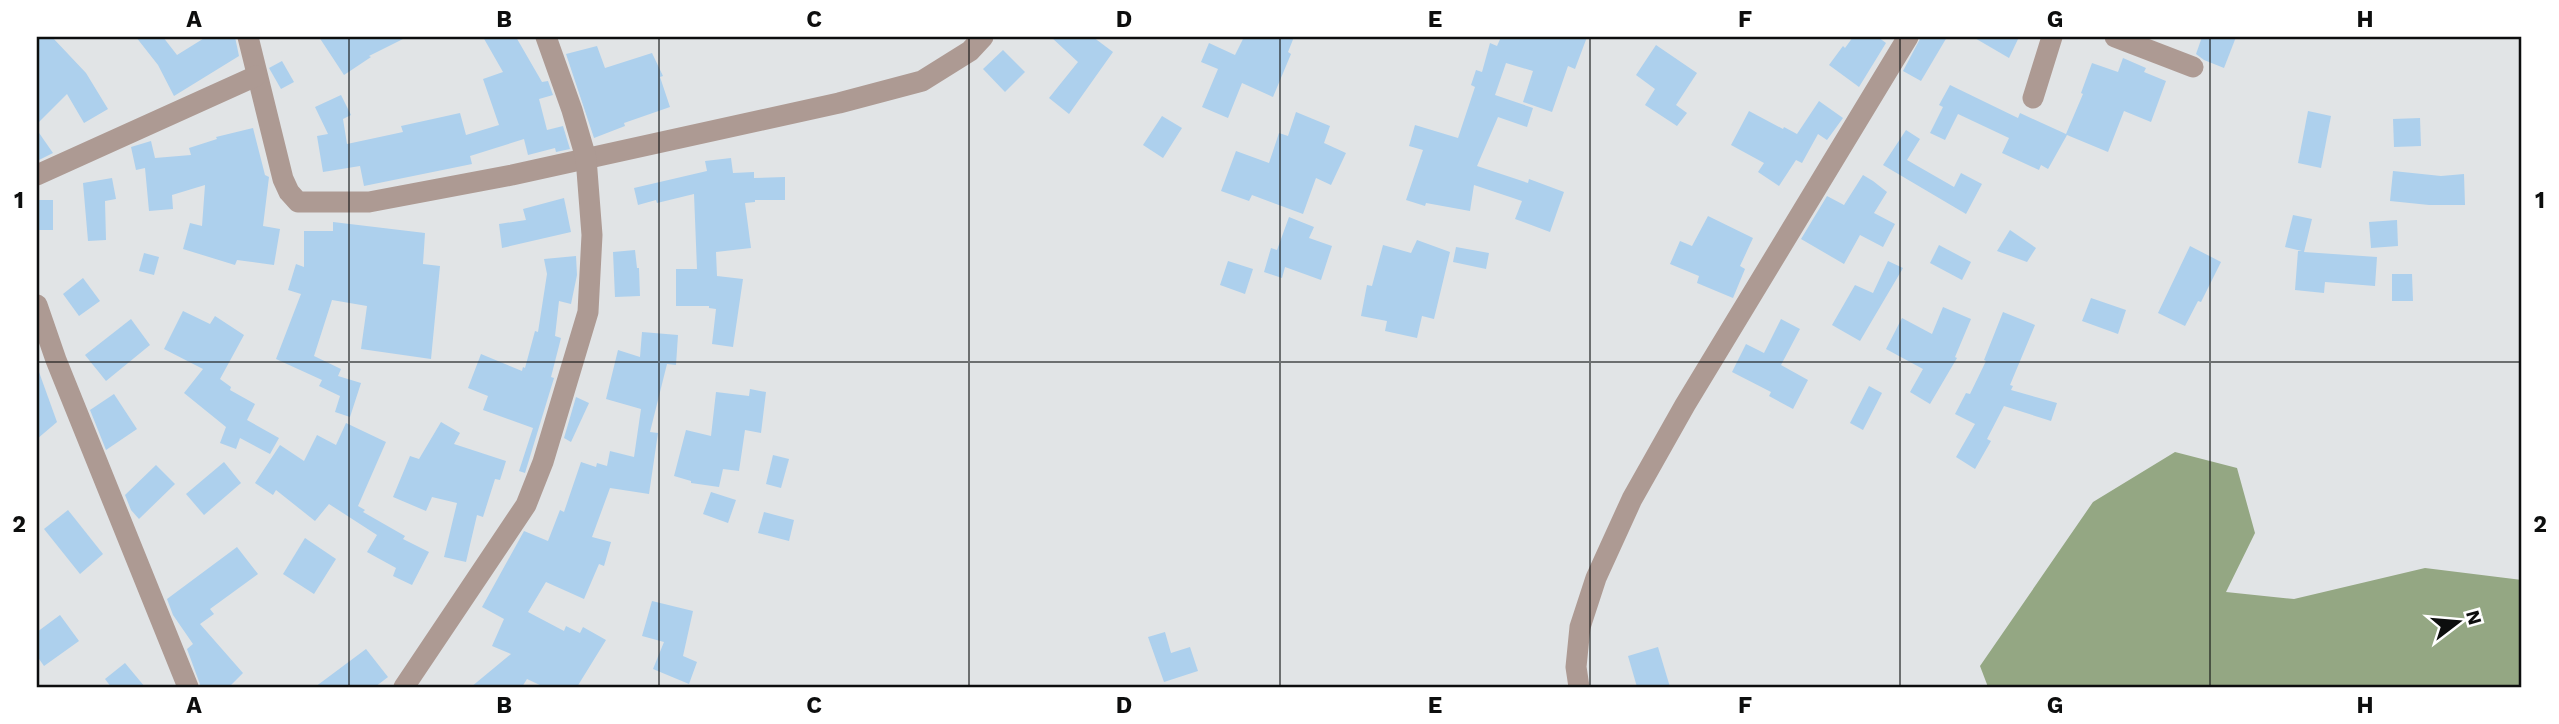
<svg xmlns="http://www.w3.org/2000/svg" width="2559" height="724" viewBox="0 0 2559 724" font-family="'Work Sans',sans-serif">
	<rect width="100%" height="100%" fill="#e1e4e6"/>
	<polygon fill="#94a783" points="2175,452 2237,468 2255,533 2226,592 2294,599 2425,568 2522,580 2522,687 1988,687 1980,666 2093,502"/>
	<g fill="#add0ed">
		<polygon points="37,37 52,37 86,73 108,109 84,123 67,94 37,124"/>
		<polygon points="136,37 163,37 177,55 206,37 235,37 239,56 174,96 158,65"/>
		<polygon points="319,37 407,37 369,56 371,57 344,75"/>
		<polygon points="483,37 516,37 542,82 548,81 553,95 539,99 547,130 563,126 570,149 556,152 555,148 528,155 524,139 470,156 472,164 364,186 360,166 323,172 317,136 328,134 315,107 341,95 351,115 343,119 347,144 403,132 401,126 460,113 466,135 499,125 483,79 503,72"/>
		<polygon points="1051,37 1093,37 1113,52 1069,114 1049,98 1078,62"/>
		<polygon points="1244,37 1294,37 1288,52 1291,54 1273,97 1242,83 1228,118 1202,107 1218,69 1201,62 1209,43 1235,55"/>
		<polygon points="1501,37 1587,37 1575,69 1568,66 1552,112 1523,102 1533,71 1506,63 1495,95 1533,108 1527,127 1498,117 1477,166 1528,183 1529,179 1564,192 1550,232 1515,219 1522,201 1474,185 1470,211 1426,203 1425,206 1406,200 1423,150 1409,146 1415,125 1458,138 1475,87 1471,85 1476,70 1482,72 1490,43 1497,46"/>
		<polygon points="1853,37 1878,37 1886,43 1859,87 1829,65 1843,46 1845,48"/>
		<polygon points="1921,37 1947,37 1921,81 1903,71"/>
		<polygon points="1973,37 2019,37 2009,58"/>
		<polygon points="2202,37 2236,37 2224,68 2204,60 2196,54"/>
		<polygon points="1656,45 1697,73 1676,105 1687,113 1677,126 1645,105 1655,89 1636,75"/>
		<polygon points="597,46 605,68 652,53 663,76 660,77 670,107 624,123 625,126 594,138 566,54"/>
		<polygon points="1003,50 1025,72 1005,92 983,69"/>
		<polygon points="2123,58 2146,68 2144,72 2166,81 2151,122 2124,111 2108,152 2067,135 2048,169 2041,165 2039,170 2002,153 2009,138 1958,114 1945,140 1930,133 1943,107 1939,105 1950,85 2018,118 2020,113 2066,134 2083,94 2081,93 2092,63 2118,72"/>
		<polygon points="282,61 294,82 281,89 269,68"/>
		<polygon points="1819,101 1843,118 1827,140 1818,134 1802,163 1796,160 1779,186 1758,172 1764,163 1731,145 1749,111 1783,129 1784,127 1797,134"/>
		<polygon points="2308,111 2331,116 2321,168 2298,163"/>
		<polygon points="1296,112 1330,126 1324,143 1346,153 1331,185 1316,178 1303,214 1252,195 1249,201 1221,191 1236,151 1269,163 1279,133 1288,136"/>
		<polygon points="1162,116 1182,128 1163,158 1143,145"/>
		<polygon points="2420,118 2421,146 2394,147 2393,119"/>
		<polygon points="253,128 265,175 269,177 263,226 280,229 274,265 237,260 235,265 183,249 190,223 202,226 205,185 172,195 173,209 149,211 145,168 136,170 131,147 151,141 155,158 191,155 189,148 217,139 216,137"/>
		<polygon points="37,130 53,153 37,161"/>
		<polygon points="1906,130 1920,139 1907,160 1954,187 1961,173 1982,184 1966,214 1883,165"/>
		<polygon points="731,158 733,173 754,172 754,178 785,177 785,200 755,200 755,202 745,203 751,248 716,252 717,276 743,279 733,347 712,344 716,309 709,308 709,306 676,306 676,269 697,269 694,194 657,203 656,200 638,205 634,188 707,171 705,161"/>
		<polygon points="2393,171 2441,176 2464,174 2465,205 2429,205 2390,201"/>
		<polygon points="1863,175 1873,181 1887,192 1874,213 1895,224 1883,247 1860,235 1844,264 1801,239 1827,196 1844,205"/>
		<polygon points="112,178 116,199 105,201 106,240 88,241 83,183"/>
		<polygon points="564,198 571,232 502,248 499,224 526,220 523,209"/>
		<rect x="37" y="200" width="16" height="30"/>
		<polygon points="2293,215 2312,219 2304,252 2377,257 2375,286 2325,282 2324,293 2295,290 2298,251 2302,251 2285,247"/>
		<polygon points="1708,216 1753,238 1740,266 1745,269 1733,298 1697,283 1699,276 1670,264 1680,241 1692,246"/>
		<polygon points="1289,217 1314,227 1309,238 1332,246 1321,280 1285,267 1282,278 1264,272 1271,248 1277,250"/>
		<polygon points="2397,220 2398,246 2371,248 2369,222"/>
		<polygon points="333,222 425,233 423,264 440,266 431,359 361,349 367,306 332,300 314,356 341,369 338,376 361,383 350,417 335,412 340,396 319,386 322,380 276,359 301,294 288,290 296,264 304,267 304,231 333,231"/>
		<polygon points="2010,230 2036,248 2027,262 1997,251"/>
		<polygon points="1417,240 1450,252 1434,319 1422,316 1417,338 1385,331 1387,321 1361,316 1367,285 1372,286 1383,245 1411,253"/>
		<polygon points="1939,245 1971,262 1962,280 1930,263"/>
		<polygon points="2190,246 2221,262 2201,302 2198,301 2185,326 2158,313"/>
		<polygon points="1456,247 1489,253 1486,269 1453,262"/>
		<polygon points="635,250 637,268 639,268 640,296 615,297 613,252"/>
		<polygon points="144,253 159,257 154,275 139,271"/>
		<polygon points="576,256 577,275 571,304 559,301 555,336 561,338 551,377 554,378 525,473 519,471 533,428 483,410 488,396 468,388 481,354 522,371 523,367 525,368 535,331 538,332 547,274 544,259"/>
		<polygon points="1228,261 1253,269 1245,294 1220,285"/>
		<polygon points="1888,261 1903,268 1860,341 1832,325 1855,285 1873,293"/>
		<polygon points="2392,274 2412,274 2413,301 2392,301"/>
		<polygon points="83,278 100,301 79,316 63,294"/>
		<polygon points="2091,298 2126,310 2118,334 2082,321"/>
		<polygon points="1943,307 1971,319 1955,357 1957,358 1930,404 1910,392 1923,369 1886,349 1902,318 1932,334"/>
		<polygon points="183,311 210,324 215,316 244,335 220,379 231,387 230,390 255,404 247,420 279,438 270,454 240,438 236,449 220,443 226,427 184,393 203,369 164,349"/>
		<polygon points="2003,312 2035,325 2010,385 2013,386 2011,390 2057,403 2051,421 2004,406 1987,439 1991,441 1975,469 1956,457 1975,424 1955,414 1966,393 1970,394 1986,361 1984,360"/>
		<polygon points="131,319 150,345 106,381 85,355"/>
		<polygon points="1781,319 1800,329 1781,365 1808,380 1793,409 1769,396 1771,392 1732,372 1746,344 1764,353"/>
		<polygon points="642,332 678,335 676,365 667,364 650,432 658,433 649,494 610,488 592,537 611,542 604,566 599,564 584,599 546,582 528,612 564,631 566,626 580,633 583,627 606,640 577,687 544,687 527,679 522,687 471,687 511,654 492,646 504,619 482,607 524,531 548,541 560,510 564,512 581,462 596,467 597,463 607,466 610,451 634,457 641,409 606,399 618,350 640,357"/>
		<polygon points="37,372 39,372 57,422 37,439"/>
		<polygon points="1869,386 1882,393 1863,430 1850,423"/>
		<polygon points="750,389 766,392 761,433 745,430 739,471 723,469 719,487 691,483 691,481 674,476 686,430 711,436 716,392 749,396"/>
		<polygon points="114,394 137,429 106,450 90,410"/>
		<polygon points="576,397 589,403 571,442 564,438"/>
		<polygon points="441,422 460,433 454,444 506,461 500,480 495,479 483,517 477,515 466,562 444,557 457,503 432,497 426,511 393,497 410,456 419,459"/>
		<polygon points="346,423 386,442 358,506 365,510 363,512 405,536 403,539 429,552 412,585 393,576 396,568 367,552 377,535 329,504 315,521 276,490 273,495 255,483 280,445 304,461 317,435 336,445"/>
		<polygon points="773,455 789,459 781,488 766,484"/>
		<polygon points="224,462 241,483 204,515 186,494"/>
		<polygon points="156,465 175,484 139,519 131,510 125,495"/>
		<polygon points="711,492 736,500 728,523 703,514"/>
		<polygon points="68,510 103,554 80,574 44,529"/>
		<polygon points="764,512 794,520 789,541 758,533"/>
		<polygon points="305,538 336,559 314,594 283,574"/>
		<polygon points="237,547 258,574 210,609 214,614 200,624 243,673 229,687 201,687 187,649 193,644 173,615 167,599"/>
		<polygon points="652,601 693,611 683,656 697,662 689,684 653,669 664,642 642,636"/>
		<polygon points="60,615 79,641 44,666 37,656 37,632"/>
		<polygon points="1165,632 1171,653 1190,647 1198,671 1164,682 1148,637"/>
		<polygon points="1658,647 1670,687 1637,687 1628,656"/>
		<polygon points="366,649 388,677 375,687 315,687"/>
		<polygon points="125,663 145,687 111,687 105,679"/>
	</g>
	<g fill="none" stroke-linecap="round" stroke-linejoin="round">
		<g stroke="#ad9a93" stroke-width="21">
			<polyline points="248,37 283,179 289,192 298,202 369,202 512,175 839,103 922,81 970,51 983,37"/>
			<polyline points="2115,37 2193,67"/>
			<polyline points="2033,98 2052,37"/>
			<polyline points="37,175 256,76"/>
			<polyline points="37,305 56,360 188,687"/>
			<polyline points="404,687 526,505 543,462 588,312 592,235 586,158 572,110 546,37"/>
			<polyline points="1579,687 1576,667 1580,627 1596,578 1632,499 1685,405 1908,37"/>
		</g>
	</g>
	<path fill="none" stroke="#0d0e0e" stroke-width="2" stroke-opacity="0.55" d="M349 37V687M659 37V687M969 37V687M1280 37V687M1590 37V687M1900 37V687M2210 37V687M37 362H2522"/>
	<rect width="2559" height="724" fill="none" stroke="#ffffff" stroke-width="77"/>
	<g transform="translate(2458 622) rotate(74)" stroke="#ffffff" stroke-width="5" paint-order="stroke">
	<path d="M0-5L12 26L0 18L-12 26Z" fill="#0d0e0e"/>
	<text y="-10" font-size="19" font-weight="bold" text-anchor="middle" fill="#0d0e0e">N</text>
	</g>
	<rect x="38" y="38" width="2482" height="648" fill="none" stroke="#0d0e0e" stroke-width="2.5"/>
	<g font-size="23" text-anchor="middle" font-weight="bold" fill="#0d0e0e">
		<text x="194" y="27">A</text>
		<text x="504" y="27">B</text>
		<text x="814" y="27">C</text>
		<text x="1124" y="27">D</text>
		<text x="1435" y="27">E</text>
		<text x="1745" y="27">F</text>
		<text x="2055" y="27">G</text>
		<text x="2365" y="27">H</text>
		<text x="19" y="208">1</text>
		<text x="2540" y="208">1</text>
		<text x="19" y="532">2</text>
		<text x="2540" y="532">2</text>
		<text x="194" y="713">A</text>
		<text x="504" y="713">B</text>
		<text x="814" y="713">C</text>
		<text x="1124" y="713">D</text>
		<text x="1435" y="713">E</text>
		<text x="1745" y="713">F</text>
		<text x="2055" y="713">G</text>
		<text x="2365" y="713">H</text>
	</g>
</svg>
